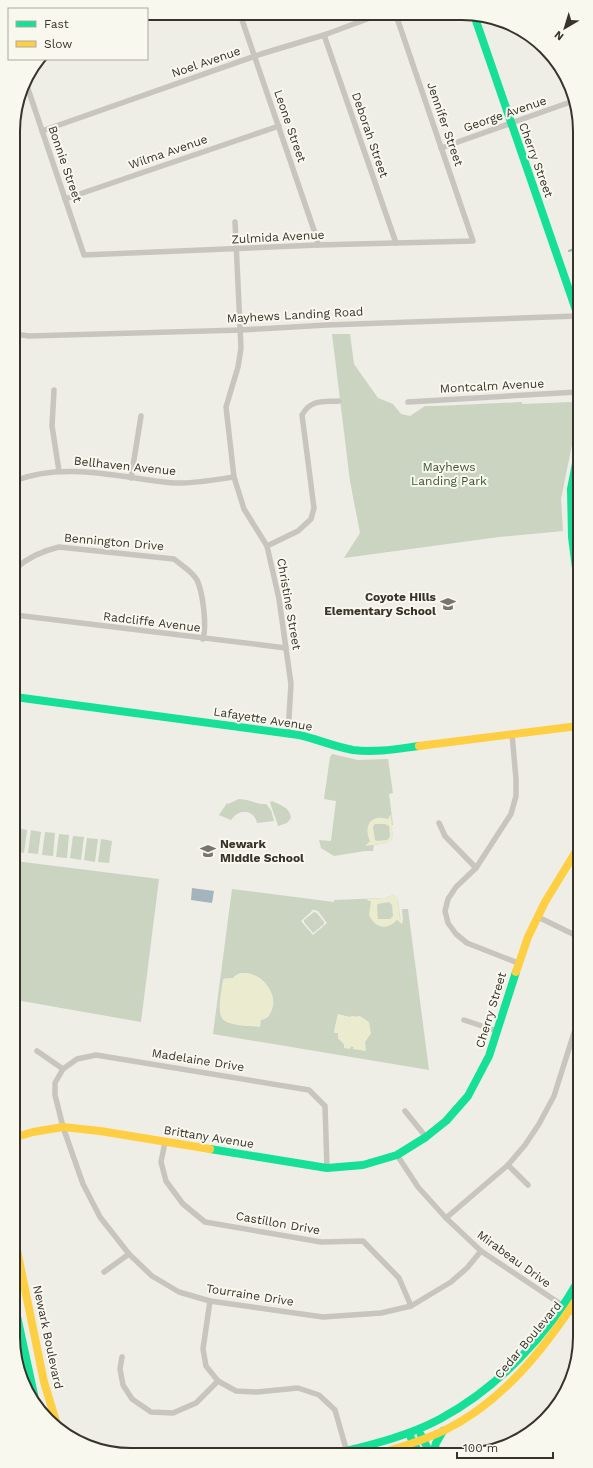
<svg xmlns="http://www.w3.org/2000/svg" width="593" height="1468" viewBox="0 0 593 1468" font-family="'Work Sans',sans-serif">
	<rect width="100%" height="100%" fill="#eeede6"/>
	<g fill="#cad4c1" fill-rule="evenodd">
		<polygon points="332,334 350,334 354,364 378,398 393,404 401,414 410,416 425,406 437,406 522,402 522,404 573,402 576,404 577,420 561,499 563,531 499,537 344,558 360,533 350,481"/>
		<polygon points="332,754 358,760 388,759 393,793 389,794 393,825 391,825 393,837 388,843 374,845 373,851 365,851 334,856 321,848 319,840 331,841 336,801 324,799 330,757"/>
		<path d="M239 799C249 799 257 805 266 804L271 810 274 821 257 823C254 809 239 808 231 820L219 815 227 803 228 804Z"/>
		<path d="M272 801C280 805 290 807 291 818L287 823 278 826C276 818 272 810 270 802Z"/>
		<polygon points="17,828 27,830 24,853 15,851"/>
		<polygon points="31,830 41,832 38,854 28,853"/>
		<polygon points="45,832 55,833 53,856 42,855"/>
		<polygon points="59,834 69,835 67,858 56,857"/>
		<polygon points="73,836 84,837 81,860 70,858"/>
		<polygon points="87,838 98,839 95,862 84,860"/>
		<polygon points="101,839 112,841 109,863 98,862"/>
		<polygon points="15,861 159,879 141,1022 16,1000"/>
		<path d="M232 889 334 902V900L385 898 393 895 398 899 401 924 403 920 402 909H408L429 1070 213 1034ZM311 909 318 911 327 923 313 935 301 921 313 910ZM246 973C263 975 275 991 272 1008 271 1012 270 1016 266 1018 259 1023 236 1022 227 1022L222 1018 223 979 233 978 236 975ZM338 1014 349 1017 353 1016 371 1033 365 1042V1046L353 1049 354 1047 344 1044 338 1038V1033L334 1032Z"/>
		<polygon points="314,912 317,913 324,922 324,924 313,933 304,922 304,920"/>
	</g>
	<g fill="#ebebcf" fill-rule="evenodd">
		<path d="M391 814 393 837 388 843 365 846 370 841C363 826 371 814 388 819ZM375 824H385L389 826 390 837 387 840 377 841 375 840 373 827Z"/>
		<path d="M393 895 398 899 400 919H403L402 924 397 920C387 931 375 928 369 915L371 902 366 899 385 898ZM389 902 392 905 393 916 390 919H378L377 906 378 904Z"/>
		<path d="M241 973C270 972 286 1010 261 1020L260 1027C252 1026 232 1026 225 1021 215 1015 222 990 223 979L233 978 238 974Z"/>
		<polygon points="338,1014 349,1017 360,1016 369,1022 371,1033 365,1042 366,1051 353,1049 354,1047 351,1046 350,1049 344,1048 344,1044 338,1038 338,1033 334,1033"/>
	</g>
	<polygon fill="#a3b4bd" points="192,888 214,891 212,903 191,900"/>
	<g fill="none" stroke-linecap="round" stroke-linejoin="round">
		<polyline stroke="#a3b4bd" stroke-width="2" points="569,251 576,248"/>
		<g stroke="#c7c5be" stroke-width="5.5">
			<polyline points="240,14 317,239 318,245"/>
			<polyline points="324,35 396,243"/>
			<polyline points="25,80 84,255 318,245 473,241 396,15"/>
			<polyline points="42,131 261,54 324,35 378,15"/>
			<polyline points="441,148 576,100"/>
			<polyline points="65,199 279,126"/>
			<polyline points="235,222 236,242 241,348 238,367 226,407 234,477 244,509 267,546 279,599 291,684 288,733"/>
			<polyline points="14,334 29,336 241,330 327,325 577,316"/>
			<polyline points="54,390 52,426 59,471"/>
			<polyline points="408,402 577,392"/>
			<polyline points="131,478 141,416"/>
			<path d="M14 481C65 461 121 478 173 483 193 484 214 480 234 477"/>
			<path d="M267 546 298 531 311 519 314 508 302 415C311 399 323 402 339 401"/>
			<path d="M15 569C27 558 42 551 59 547L174 559C181 565 192 571 197 580 203 593 207 626 203 639"/>
			<polyline points="15,615 286,648"/>
			<polyline points="512,734 516,779 516,796 511,814 476,868 456,887 448,899 445,911 448,923 456,934 467,943 518,963"/>
			<polyline points="439,823 445,836 476,868"/>
			<polyline points="538,917 579,937"/>
			<polyline points="464,1020 497,1031"/>
			<polyline points="37,1051 63,1069"/>
			<polyline points="405,1111 426,1137"/>
			<polyline points="165,1142 161,1162 166,1181 183,1204 205,1222 321,1242 363,1241 399,1278 411,1306"/>
			<polyline points="397,1155 418,1187 446,1218 481,1251 580,1317"/>
			<polyline points="508,1165 528,1185"/>
			<polyline points="327,1168 325,1106 309,1090 96,1055 77,1059 63,1069 55,1083 55,1095 63,1127 83,1184 100,1217 129,1254 152,1276 179,1292 210,1301 323,1317 381,1313 411,1306 451,1282 467,1268 481,1251"/>
			<polyline points="446,1218 508,1165 525,1145 539,1124 554,1096 579,1017"/>
			<polyline points="104,1272 129,1254"/>
			<polyline points="210,1301 203,1349 206,1366 218,1381 236,1391 257,1392 298,1388 319,1395 335,1410 347,1452"/>
			<polyline points="122,1357 120,1369 123,1385 132,1399 151,1412 173,1413 196,1403 218,1381"/>
		</g>
		<g stroke="#16e098" stroke-width="8">
			<polyline points="474,15 577,313"/>
			<polyline points="577,458 571,489 572,537 577,576"/>
			<path d="M15 697 299 735C317 739 335 747 353 750 375 753 397 749 419 746"/>
			<polyline points="210,1149 327,1168 363,1165 397,1155 426,1137 446,1121 468,1096 489,1056 516,972"/>
			<polyline points="17,1316 35,1399"/>
			<polyline points="421,1435 429,1451"/>
			<polyline points="411,1438 418,1451"/>
			<polyline points="434,1451 436,1443 443,1431"/>
			<path d="M342 1452C375 1444 410 1435 440 1419 498 1388 548 1335 580 1278"/>
		</g>
		<g stroke="#ffcf43" stroke-width="8">
			<polyline points="419,746 578,726"/>
			<polyline points="516,972 528,937 545,902 578,848"/>
			<polyline points="16,1137 33,1132 63,1127 100,1131 210,1149"/>
			<polyline points="17,1250 44,1382 58,1428"/>
			<path d="M385 1452C404 1446 424 1440 443 1431 502 1403 545 1348 580 1294"/>
		</g>
	</g>
	<defs>
		<symbol id="school-bare" viewBox="-9 -9 18 18"><path d="M0-5L7-2L0 1L-7-2ZM-4 1L0 2.5L4 1V4Q0 6-4 4Z" fill="#78756d" stroke="#f9f8ee" stroke-width="2.5" paint-order="stroke"/></symbol>
	</defs>
	<g fill-rule="evenodd">
		<use href="#school-bare" x="437" y="593" width="22" height="22"/>
		<use href="#school-bare" x="197" y="840" width="22" height="22"/>
	</g>
	<g text-anchor="middle" dominant-baseline="central" stroke-width="4" stroke-linejoin="round" paint-order="stroke">
		<g font-size="12" fill="#38342c" stroke="#f9f8ee">
			<text transform="translate(206 62) rotate(-19)">Noel Avenue</text>
			<text transform="translate(505 114) rotate(-19)">George Avenue</text>
			<text transform="translate(445 124) rotate(71)">Jennifer Street</text>
			<text transform="translate(290 126) rotate(71)">Leone Street</text>
			<text transform="translate(370 135) rotate(71)">Deborah Street</text>
			<text transform="translate(168 152) rotate(-19)">Wilma Avenue</text>
			<text transform="translate(536 160) rotate(70)">Cherry Street</text>
			<text transform="translate(65 164) rotate(71)">Bonnie Street</text>
			<text transform="translate(278 237) rotate(-3)">Zulmida Avenue</text>
			<text transform="translate(295 315) rotate(-3)">Mayhews Landing Road</text>
			<text transform="translate(492 386) rotate(-3)">Montcalm Avenue</text>
			<text transform="translate(125 466) rotate(6)">Bellhaven Avenue</text>
			<text transform="translate(114 542) rotate(5)">Bennington Drive</text>
			<text transform="translate(289 604) rotate(80)">Christine Street</text>
			<text transform="translate(152 622) rotate(7)">Radcliffe Avenue</text>
			<text transform="translate(263 719) rotate(9)">Lafayette Avenue</text>
			<text transform="translate(491 1010) rotate(-73)">Cherry Street</text>
			<text transform="translate(198 1060) rotate(9)">Madelaine Drive</text>
			<text transform="translate(209 1137) rotate(9)">Brittany Avenue</text>
			<text transform="translate(278 1223) rotate(10)">Castillon Drive</text>
			<text transform="translate(514 1259) rotate(36)">Mirabeau Drive</text>
			<text transform="translate(250 1295) rotate(9)">Tourraine Drive</text>
			<text transform="translate(48 1337) rotate(78)">Newark Boulevard</text>
			<text transform="translate(528 1340) rotate(-50)">Cedar Boulevard</text>
		</g>
		<g font-size="12" fill="#3c5532" stroke="#f9f8ee">
			<text x="449" y="467">Mayhews<tspan x="449" dy="14">Landing Park</tspan></text>
		</g>
		<g font-size="12" font-weight="bold" fill="#38342c" stroke="#f9f8ee" text-anchor="end">
			<text x="436" y="597">Coyote Hills<tspan x="436" dy="14">Elementary School</tspan></text>
			<text x="220" y="844" text-anchor="start">Newark<tspan x="220" dy="14">Middle School</tspan></text>
		</g>
	</g>
	<path d="M0 0H593V1468H0ZM131 20H462A111 111 0 0 1 573 131V1337A111 111 0 0 1 462 1448H131A111 111 0 0 1 20 1337V131A111 111 0 0 1 131 20Z" fill="#f9f8ee" fill-rule="evenodd"/>
	<path fill="none" stroke="#38342c" stroke-width="2" d="M131 20H462A111 111 0 0 1 573 131V1337A111 111 0 0 1 462 1448H131A111 111 0 0 1 20 1337V131A111 111 0 0 1 131 20Z"/>
	<rect x="8" y="8" width="140" height="52" fill="#f9f8ee" stroke="#acaaa0"/>
	<rect x="16" y="21" width="20" height="6" fill="#16e098" stroke="#acaaa0"/>
	<text x="44" y="28" font-size="12" fill="#38342c">Fast</text>
	<rect x="16" y="41" width="20" height="6" fill="#ffcf43" stroke="#acaaa0"/>
	<text x="44" y="48" font-size="12" fill="#38342c">Slow</text>
	<g transform="translate(565 28) rotate(218)" stroke="#f9f8ee" stroke-width="3" paint-order="stroke">
	<path d="M0-3L7 15L0 10L-7 15Z" fill="#38342c"/>
	<text y="-6" font-size="11" font-weight="bold" text-anchor="middle" fill="#38342c">N</text>
	</g>
	<path d="M457 1452v6h96v-6" fill="none" stroke="#38342c" stroke-width="2"/>
	<text x="463" y="1452" font-size="12" fill="#38342c" stroke="#f9f8ee" stroke-width="3" paint-order="stroke">100 m</text>
</svg>
